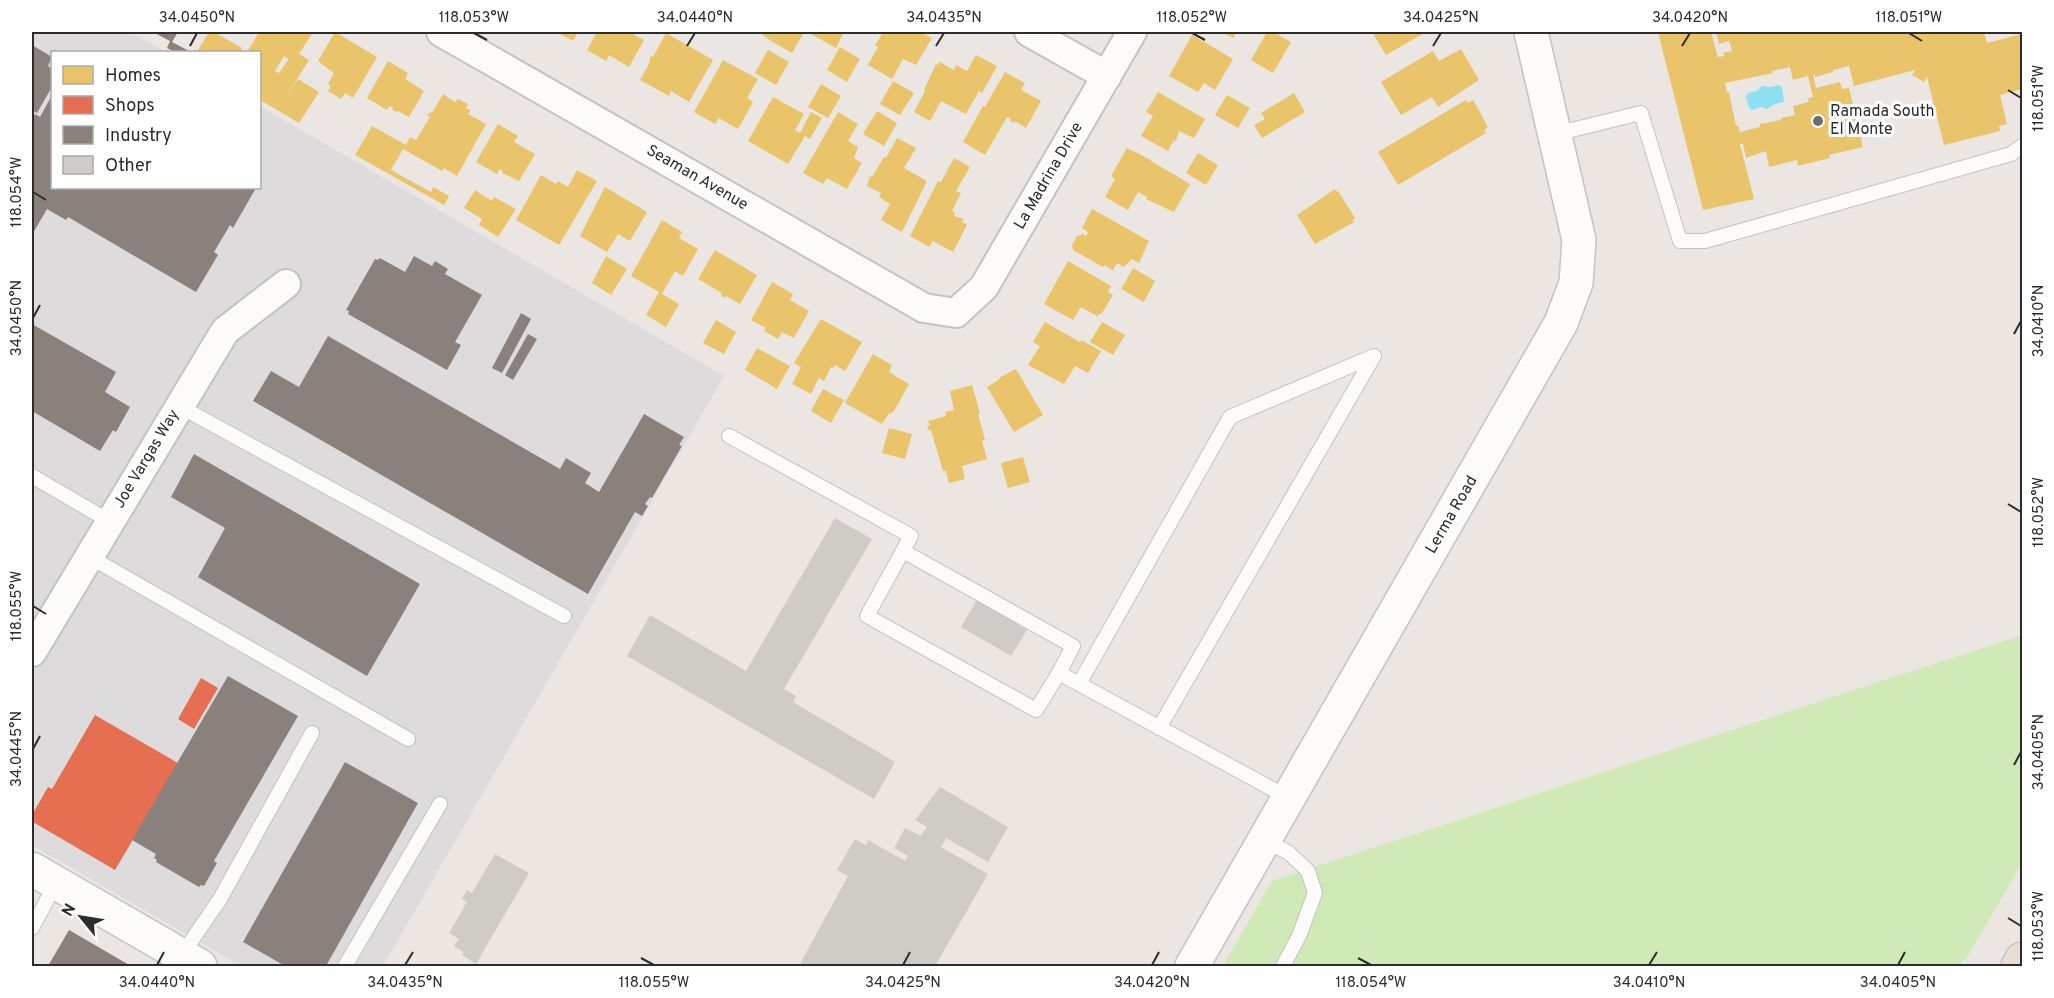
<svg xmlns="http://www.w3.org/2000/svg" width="2054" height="998" viewBox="0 0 2054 998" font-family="Overpass,sans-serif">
	<rect width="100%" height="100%" fill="#ebe6e1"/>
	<polygon fill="#dedbdd" points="32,32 130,32 166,52 52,52 52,188 260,188 260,106 724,376 383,966 241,966 32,845"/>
	<polygon fill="#cfe9b7" points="2022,635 2022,863 1969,954 1959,966 1223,966 1272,881"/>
	<polygon fill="#8ee0f3" points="1779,85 1782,87 1784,102 1775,104 1767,109 1761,107 1752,110 1749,108 1746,96 1748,93 1757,91 1762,86 1771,87"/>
	<g fill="#e9c46a" fill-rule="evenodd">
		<polygon points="209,32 214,32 242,48 240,52 197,52"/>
		<path d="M259 32H313L299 54 309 60 284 100 298 79 319 92 299 123 260 100V52H247ZM284 56 289 59 279 73 275 71Z"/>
		<polygon points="335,32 377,57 353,98 345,93 341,99 328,91 331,86 328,84 334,73 318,61"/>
		<polygon points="556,32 578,32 573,41"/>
		<polygon points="597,32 635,32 633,34 644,40 629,67 609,55 606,61 587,50"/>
		<polygon points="761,32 804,32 792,53 771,41 760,33"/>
		<polygon points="812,32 844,32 836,48 811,34"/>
		<polygon points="883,32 920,32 932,38 916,65 903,59 892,79 868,65 878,47 875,46"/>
		<polygon points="1222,32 1237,32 1233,38"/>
		<polygon points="1267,32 1273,32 1291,42 1273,73 1251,60"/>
		<polygon points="1372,32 1426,32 1386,55"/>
		<path d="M1658 32H1711L1718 57 1724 56 1723 53 1732 51 1729 41 1719 44 1716 32H1984L1987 43 2022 34V89L2000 95 2007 124 1999 126 2000 131 1944 145 1927 77 1924 82 1912 75 1915 70 1854 86 1849 66 1833 70V72L1815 77V74L1813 75 1816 88 1840 82 1842 89 1849 88 1863 147 1829 155 1830 158 1798 166 1797 160 1769 167 1766 151 1746 158 1743 144H1740L1754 199 1703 210ZM1790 67 1793 80 1808 76 1813 97 1808 98 1809 102 1793 106 1795 115 1781 118V120L1760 124V127L1740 132 1738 125 1736 126 1729 92 1727 93 1725 83 1773 73 1772 71Z"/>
		<polygon points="666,33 713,60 689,102 671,91 669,96 640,80 650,62 649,61 651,56 653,57"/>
		<polygon points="1192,35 1233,59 1215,90 1204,83 1198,92 1169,76"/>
		<polygon points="840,47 860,59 847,82 827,70"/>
		<polygon points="1461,49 1479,80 1438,107 1432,97 1401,115 1381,82 1433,51 1439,61"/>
		<polygon points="768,50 789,62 776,85 755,73"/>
		<polygon points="976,55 997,66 982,93 979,91 966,114 941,101 930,121 914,112 925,91 924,90 936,64 938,65 940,62 954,70 956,65 967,71"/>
		<polygon points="723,60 758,79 747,98 753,102 738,129 719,118 715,124 694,112"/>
		<polygon points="388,61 408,73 405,79 424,91 409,117 398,111 397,112 392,110 393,108 390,106 387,110 367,98"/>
		<polygon points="1005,72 1025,83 1021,90 1041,101 1026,128 1015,121 1014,123 1009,120 1011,119 1007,117 985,155 963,142 983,106 985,107"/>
		<polygon points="893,81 914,93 900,115 880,104"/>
		<polygon points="821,84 841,96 828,118 808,107"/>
		<polygon points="1158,92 1205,119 1194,138 1179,131 1176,141 1174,140 1168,151 1141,136 1153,116 1146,112"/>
		<polygon points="1294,93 1305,112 1262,138 1254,125 1265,119 1261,113"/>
		<polygon points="443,94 455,102 458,99 468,104 466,108 471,110 468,114 486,124 457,176 444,168 442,171 403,149 391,170 431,192 433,187 449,196 444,205 355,155 372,126 406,145 410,137 416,140 430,117 427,116 430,112 432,113"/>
		<polygon points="1227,95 1250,108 1238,128 1215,115"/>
		<polygon points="773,97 804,114 795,130 800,133 811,112 822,118 810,139 805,136 788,164 748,141"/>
		<polygon points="1466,100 1468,103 1473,100 1488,127 1484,130 1486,133 1398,185 1378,152"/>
		<polygon points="877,111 897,123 884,146 863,134"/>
		<polygon points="838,112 858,124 848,141 858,147 854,158 862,163 847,189 827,178 823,184 803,173"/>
		<polygon points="498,124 518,136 514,142 535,154 519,181 502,173 503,171 500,169 497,174 476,162"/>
		<polygon points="897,138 916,148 904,168 927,181 902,232 881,220 890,204 879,197 881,193 867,186 870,176 872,177 884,157 886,158"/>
		<polygon points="1127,148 1151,160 1151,161 1190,184 1174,212 1146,199 1147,197 1138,192 1128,210 1105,197 1115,179 1111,176"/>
		<polygon points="1198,153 1218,165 1206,185 1186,173"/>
		<polygon points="954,158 970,167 956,191 961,193 952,211 955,213 954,216 964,219 962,222 967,225 953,252 933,241 929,247 910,236 938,181 941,182"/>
		<polygon points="577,170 597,181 559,245 516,220 541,175 556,184 558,181 568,187"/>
		<polygon points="605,187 647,212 630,241 618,234 607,252 580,236"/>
		<polygon points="1335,189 1336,192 1338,191 1355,218 1353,220 1354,222 1315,244 1297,215"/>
		<polygon points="475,190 492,201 494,197 516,209 498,237 479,225 482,219 464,208"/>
		<polygon points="1092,209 1149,241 1139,263 1132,259 1124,267 1117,263 1113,270 1104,265 1103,267 1073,250 1072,245 1077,236 1083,234 1086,236 1088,232 1082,228"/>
		<polygon points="662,220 682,232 679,238 698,249 683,276 675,271 662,294 679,304 666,327 646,315 659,292 631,276"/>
		<polygon points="715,250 757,275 740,304 726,296 725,298 721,295 722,293 698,279"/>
		<polygon points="606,256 627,269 611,295 592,283"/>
		<polygon points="1068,261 1111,286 1108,292 1113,295 1102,313 1097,316 1081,307 1073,320 1044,304"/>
		<polygon points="1133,268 1155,281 1144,302 1121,289"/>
		<polygon points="772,282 793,294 790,300 809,311 794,338 782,332 778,339 764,331 766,328 751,320"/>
		<polygon points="821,319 862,342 845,371 835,365 833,368 831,367 824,381 819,378 811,394 792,384 801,367 794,363"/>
		<polygon points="716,320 736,332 724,354 703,343"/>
		<polygon points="1045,322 1080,342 1081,340 1101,351 1088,373 1075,366 1064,384 1028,365 1040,346 1033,342"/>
		<polygon points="1102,322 1125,335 1113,355 1090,342"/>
		<polygon points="757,348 790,366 777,389 745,370"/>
		<polygon points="873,354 892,365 889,372 909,384 894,411 890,414 889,413 882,424 845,403"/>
		<polygon points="1016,369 1043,415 1014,432 987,387 1000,379 999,378"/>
		<polygon points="972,385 980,413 978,414 985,440 982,441 987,459 962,466 965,479 949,483 946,471 943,471 931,430 929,431 927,426 930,425 928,421 946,416 945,412 954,410 950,391"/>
		<polygon points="823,389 844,400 831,423 811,411"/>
		<polygon points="889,428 912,434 905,459 882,453"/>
		<polygon points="1023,457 1030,482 1008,488 1001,463"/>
	</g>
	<g fill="#e76f51">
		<polygon points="201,678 218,688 194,729 178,719"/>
		<polygon points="95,715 178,763 115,870 33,822 34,821 32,819 32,815 48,787 52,789"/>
	</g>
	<g fill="#8a817c">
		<polygon points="153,32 178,32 172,42 191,52 175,52 167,48 170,41"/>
		<polygon points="32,45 52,57 48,66 52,69 52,87 37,113 32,110"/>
		<polygon points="52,95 52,188 256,188 233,228 230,225 214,252 218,255 196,292 68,217 66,220 47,209 32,235 32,120 35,114 40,117"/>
		<polygon points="414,256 432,266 435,261 448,269 445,274 482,295 455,342 461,345 447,370 348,314 349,311 346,310 375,259 378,260 380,258 405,272"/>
		<polygon points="521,313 531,319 502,373 492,368"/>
		<polygon points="32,324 116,372 105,392 130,407 116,432 113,430 100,451 32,411"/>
		<polygon points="528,334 537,339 513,380 505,375"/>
		<polygon points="328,336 560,469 566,458 591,473 585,483 599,492 644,414 684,437 679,445 682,446 652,498 650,497 645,504 648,506 642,516 635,512 588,594 253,401 271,371 299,387"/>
		<polygon points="194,454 420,584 367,676 198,577 225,528 171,497"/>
		<polygon points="228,676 298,716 214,861 217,863 204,886 201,885 199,887 156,862 157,860 154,858 156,854 132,840"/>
		<polygon points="345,762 418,803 326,966 285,966 243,942"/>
		<polygon points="69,930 131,966 48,966"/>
	</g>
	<g fill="#cfccc8">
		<polygon points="835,518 872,539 784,689 796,696 793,702 895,762 874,799 627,656 650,615 746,671"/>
		<polygon points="977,600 1027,630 1011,656 961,627"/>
		<polygon points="940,787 1008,827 988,862 946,838 941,847 988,874 935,966 799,966 848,876 837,870 855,839 866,845 868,840 905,861 908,856 894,848 905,828 921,836 927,827 915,820"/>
		<polygon points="495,854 529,873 476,964 462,955 464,952 454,946 459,939 449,933 467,902 462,899 467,890 472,893"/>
	</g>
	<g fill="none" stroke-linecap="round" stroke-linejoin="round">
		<defs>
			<g id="lane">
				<polyline points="1555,134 1641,113 1680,241 1705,241 2011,154 2022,146"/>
				<polyline points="179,406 564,616"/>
				<polyline points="729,436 911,536 867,616 1036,710 1059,673 1289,798"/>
				<polyline points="32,476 109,521"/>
				<polyline points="903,551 1073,646 1059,673"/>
				<polyline points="88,556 408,739"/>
				<polyline points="1079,684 1230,417 1374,356 1159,728"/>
				<polyline points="1265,840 1289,853 1308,871 1315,893 1299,936 1283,966"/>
				<polyline points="32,928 56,883"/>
				<polyline points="181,956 220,899 312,733"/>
				<polyline points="345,966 440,804"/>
			</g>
			<g id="street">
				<polyline points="441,32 924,308 956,313 984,287 1132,32"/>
				<polyline points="1029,32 1107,76"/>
				<polyline points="32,652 225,331 286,284"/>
			</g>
			<g id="secondary">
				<polyline points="32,869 200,966"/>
				<polyline points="1192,966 1561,323 1576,283 1579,240 1531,32"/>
			</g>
			<polyline id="highway" points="2018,966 2022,959"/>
		</defs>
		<use href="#lane" stroke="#c4c2c3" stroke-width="16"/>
		<use href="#street" stroke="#c4c2c3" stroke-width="32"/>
		<use href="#secondary" stroke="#c4c2c3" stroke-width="36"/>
		<use href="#highway" stroke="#c6c4c2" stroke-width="36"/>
		<use href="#lane" stroke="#fcfbfa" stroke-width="14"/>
		<use href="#street" stroke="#fcfbfa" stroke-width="28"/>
		<use href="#secondary" stroke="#fcfbfa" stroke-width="33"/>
		<use href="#highway" stroke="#e9ddd4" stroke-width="33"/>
	</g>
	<path fill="none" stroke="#2c2c2c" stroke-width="2" d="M474 33 487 40M1192 33 1205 40M1909 33 1922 41M190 46 197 33M687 46 695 33M936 46 944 33M1433 46 1441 33M1682 46 1690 33M2008 90 2021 98M33 192 46 200M33 318 40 305M2014 334 2021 321M2008 504 2021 512M33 606 46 614M33 749 40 736M2014 765 2021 752M2008 918 2021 926M641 958 654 965M1358 958 1371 965M157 965 164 952M405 965 413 952M903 965 910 952M1152 965 1159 952M1649 965 1657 952M1898 965 1905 952"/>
	<circle fill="#6f6d6b" stroke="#fff" stroke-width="2" cx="1818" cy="121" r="6"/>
	<g text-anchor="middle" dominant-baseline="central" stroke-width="6" stroke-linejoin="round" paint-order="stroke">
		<g font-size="16" fill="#2c2c2c" stroke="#fff" text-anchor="start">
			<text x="1830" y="112">Ramada South<tspan x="1830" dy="18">El Monte</tspan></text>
		</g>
		<g font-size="16" fill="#2c2c2c" stroke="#fff">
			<text transform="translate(1049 176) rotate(-60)">La Madrina Drive</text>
			<text transform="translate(697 178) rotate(30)">Seaman Avenue</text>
			<text transform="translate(147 459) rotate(-59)">Joe Vargas Way</text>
			<text transform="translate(1452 515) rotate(-60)">Lerma Road</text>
		</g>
	</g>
	<rect width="2054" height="998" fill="none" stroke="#ffffff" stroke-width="66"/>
	<rect x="51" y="51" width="210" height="138" fill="#ffffff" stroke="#ababab" stroke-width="1.5"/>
	<rect x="63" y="66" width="30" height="18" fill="#e9c46a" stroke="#ababab" stroke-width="1.5"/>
	<text x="105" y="81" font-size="18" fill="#2c2c2c">Homes</text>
	<rect x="63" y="96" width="30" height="18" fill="#e76f51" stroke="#ababab" stroke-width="1.5"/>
	<text x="105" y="111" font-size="18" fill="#2c2c2c">Shops</text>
	<rect x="63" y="126" width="30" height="18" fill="#8a817c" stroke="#ababab" stroke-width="1.5"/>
	<text x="105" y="141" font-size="18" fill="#2c2c2c">Industry</text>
	<rect x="63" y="156" width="30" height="18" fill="#cfccc8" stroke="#ababab" stroke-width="1.5"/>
	<text x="105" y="171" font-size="18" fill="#2c2c2c">Other</text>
	<g transform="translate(81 917) rotate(300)" stroke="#ffffff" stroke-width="4.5" paint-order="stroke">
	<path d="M0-4.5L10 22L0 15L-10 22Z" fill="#2c2c2c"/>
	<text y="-9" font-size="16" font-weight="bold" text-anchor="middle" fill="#2c2c2c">N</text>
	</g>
	<rect x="33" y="33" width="1988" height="932" fill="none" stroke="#2c2c2c" stroke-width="2"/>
	<g font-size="15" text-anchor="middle" fill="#2c2c2c">
		<text x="197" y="22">34.0450°N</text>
		<text x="474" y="22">118.053°W</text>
		<text x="695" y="22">34.0440°N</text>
		<text x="944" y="22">34.0435°N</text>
		<text x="1192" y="22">118.052°W</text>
		<text x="1441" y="22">34.0425°N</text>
		<text x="1690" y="22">34.0420°N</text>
		<text x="1909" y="22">118.051°W</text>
		<text transform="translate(2038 98) rotate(-90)" y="5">118.051°W</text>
		<text transform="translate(16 192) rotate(-90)" y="5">118.054°W</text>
		<text transform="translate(16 318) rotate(-90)" y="5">34.0450°N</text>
		<text transform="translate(2038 321) rotate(-90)" y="5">34.0410°N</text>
		<text transform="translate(2038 512) rotate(-90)" y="5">118.052°W</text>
		<text transform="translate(16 606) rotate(-90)" y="5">118.055°W</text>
		<text transform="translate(16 749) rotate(-90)" y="5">34.0445°N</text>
		<text transform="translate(2038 752) rotate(-90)" y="5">34.0405°N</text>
		<text transform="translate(2038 926) rotate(-90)" y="5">118.053°W</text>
		<text x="157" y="987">34.0440°N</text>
		<text x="405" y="987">34.0435°N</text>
		<text x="654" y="987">118.055°W</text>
		<text x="903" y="987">34.0425°N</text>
		<text x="1152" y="987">34.0420°N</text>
		<text x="1371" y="987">118.054°W</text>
		<text x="1649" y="987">34.0410°N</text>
		<text x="1898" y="987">34.0405°N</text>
	</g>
</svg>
